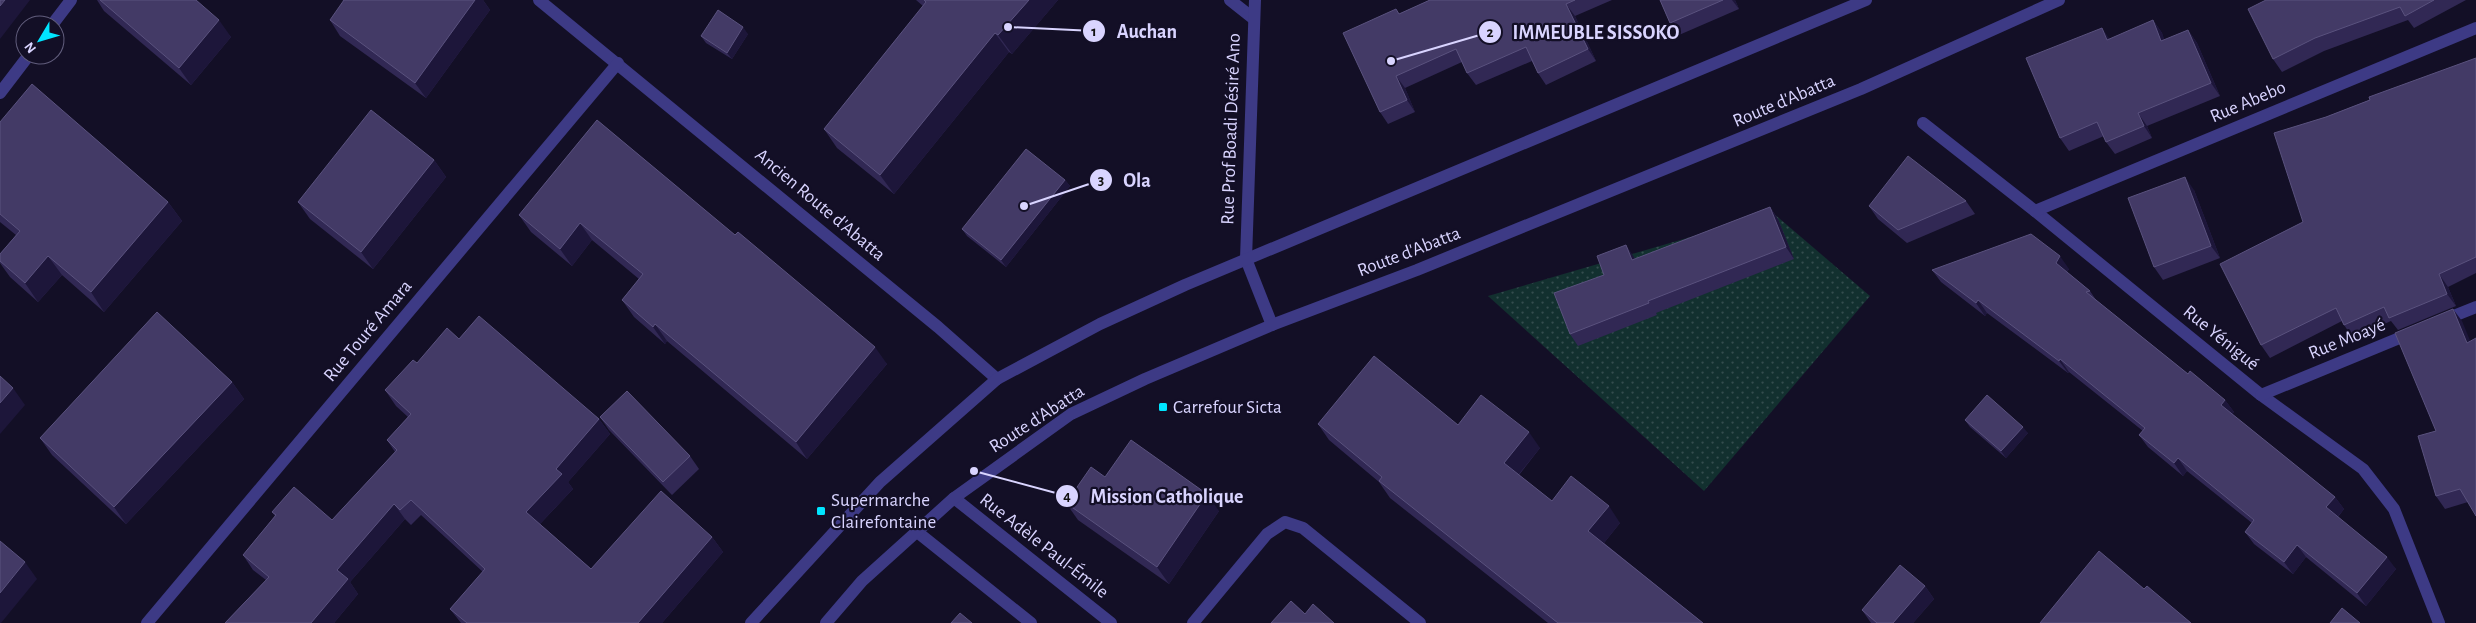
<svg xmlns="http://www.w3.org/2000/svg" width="2476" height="623" viewBox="0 0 2476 623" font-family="'Alegreya Sans',sans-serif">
	<defs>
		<pattern id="grass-dots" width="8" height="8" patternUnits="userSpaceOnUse" patternTransform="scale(1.25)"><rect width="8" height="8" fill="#12302f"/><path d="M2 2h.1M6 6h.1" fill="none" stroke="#344d4e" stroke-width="1.8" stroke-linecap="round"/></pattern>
	</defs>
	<rect width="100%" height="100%" fill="#130f26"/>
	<polygon fill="url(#grass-dots)" points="1773,213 1870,296 1704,491 1488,296"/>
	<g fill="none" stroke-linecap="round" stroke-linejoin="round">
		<g stroke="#3d3a85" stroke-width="12">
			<polyline points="539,0 938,327 997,379"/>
			<polyline points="1230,0 1254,19"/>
			<polyline points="1255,0 1246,259 1272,325"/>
			<polyline points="52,25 71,0"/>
			<polyline points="0,93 29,55"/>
			<polyline points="1923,123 2035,211 2261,395 2363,469 2394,509 2439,623"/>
			<polyline points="2035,211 2476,28"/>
			<polyline points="2441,321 2476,307"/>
			<polyline points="2261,395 2414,332"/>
			<polyline points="954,498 1111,623"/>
			<polyline points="916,531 1031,623"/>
			<polyline points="147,623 618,63"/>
			<polyline points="1193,623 1267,534 1285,522 1303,528 1420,623"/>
		</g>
		<g stroke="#3d3a85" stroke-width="12">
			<polyline points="751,623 880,482 997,379 1100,324 1185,285 1866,0"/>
			<polyline points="826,623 862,581 954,498 1071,414 1145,379 1272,325 1417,270 1861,89 2059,0"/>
		</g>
	</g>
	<g fill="#312854">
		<polygon points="97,0 196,0 231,37 191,85 104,11"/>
		<polygon points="342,0 483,0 490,10 426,98 340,36 330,20 344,1"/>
		<polygon points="916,0 1058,0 1012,54 1009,52 894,194 837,148 824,129 923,6"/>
		<polygon points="1430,0 1612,0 1575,16 1596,61 1546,85 1538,73 1532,61 1476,85 1467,73 1462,62 1405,88 1415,112 1388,124 1380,112 1399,14"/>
		<polygon points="1660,0 1735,0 1739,9 1679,35 1670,23"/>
		<polygon points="2266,0 2466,0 2414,28 2408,20 2324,51 2282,72 2273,59"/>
		<polygon points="2153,20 2162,33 2164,40 2188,30 2197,43 2220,96 2147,126 2152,138 2115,154 2106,142 2104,136 2069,151 2060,138"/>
		<polygon points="748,34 732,59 706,43 701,36"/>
		<polygon points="2476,58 2476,273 2448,287 2456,306 2398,330 2391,321 2353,338 2344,325 2342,321 2270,358 2261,345 2303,222 2326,117"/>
		<polygon points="597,120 887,364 807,459 667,341 665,344 634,317 622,300 639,279 592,240 572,266 531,232 519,215"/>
		<polygon points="0,122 168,202 182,221 104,312 62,275 38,302 10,277 0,263 0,254 16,235 0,222"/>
		<polygon points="434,160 446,177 373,269 310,219 298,202"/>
		<polygon points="1065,180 1070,186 1006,267 967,236 962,229"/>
		<polygon points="2194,190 2220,258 2163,280 2154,267"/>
		<polygon points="1966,201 1975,214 1907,243 1878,219 1869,206"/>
		<polygon points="1770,207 1778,219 1794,259 1656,313 1657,315 1578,346 1570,334 1604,275 1634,257 1635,259"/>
		<polygon points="2069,269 2067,272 2090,291 2096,300 2188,374 2225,400 2234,412 2232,414 2335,497 2344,509 2338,517 2396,569 2366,606 2306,557 2293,574 2254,544 2245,532 2252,523 2187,471 2183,476 2148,447 2139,435 2143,431 2069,372 2068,373 1987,313 1985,316 1941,282 1932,270"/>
		<polygon points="2462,321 2468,502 2445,509 2436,496 2436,431"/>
		<polygon points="459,339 599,419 610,434 568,482 573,489 540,524 591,569 712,537 723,552 662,623 461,623 450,609 483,572 421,515 411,525 405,519 350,582 358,594 334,623 225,623 266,580 253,570 243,555 275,516 272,512 332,520 395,452 387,440 408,417 396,406 385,390 417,363"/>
		<polygon points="232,382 244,399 126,524 52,455 40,438"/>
		<polygon points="600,417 690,456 699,469 672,495 609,430"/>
		<polygon points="1965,420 2028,433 2006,458 1970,427"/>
		<polygon points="1318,424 1458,425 1540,448 1519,475 1552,501 1620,523 1604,543 1703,623 1548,623 1390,498 1379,482 1329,440"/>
		<polygon points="1066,503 1219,511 1169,584 1078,520"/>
		<polygon points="1925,586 1934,599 1913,623 1871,623 1862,610"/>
	</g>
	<g fill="#1d163a">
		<polygon points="5,0 30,0 0,39 0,6"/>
		<polygon points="475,0 483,0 490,10 426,98 415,83"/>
		<polygon points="1029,0 1058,0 1012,54 998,35"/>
		<polygon points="1732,0 1735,0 1739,9"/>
		<polygon points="1566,4 1575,16 1596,61 1588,49"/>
		<polygon points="219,20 231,37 191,85 179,68"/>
		<polygon points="2153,20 2162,33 2170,54 2161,41"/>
		<polygon points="743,27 748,34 732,59 727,53"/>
		<polygon points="2102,28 2111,41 2107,40"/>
		<polygon points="2188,30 2197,43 2220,96 2211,83"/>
		<polygon points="995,33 1009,52 894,194 880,175"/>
		<polygon points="1396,76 1405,88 1415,112 1407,100"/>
		<polygon points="2138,113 2147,126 2152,138 2144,126"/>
		<polygon points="434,160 446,177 373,269 361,252"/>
		<polygon points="2185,177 2194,190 2220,258 2211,246"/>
		<polygon points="1065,180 1070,186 1006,267 1001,260"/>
		<polygon points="168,202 182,221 104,312 91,292"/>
		<polygon points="1770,207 1778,219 1794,259 1786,247"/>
		<polygon points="580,223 592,240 572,266 560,249"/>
		<polygon points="1626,245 1634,257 1640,272 1632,260"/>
		<polygon points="48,256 62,275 38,302 25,283"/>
		<polygon points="2060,256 2069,269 2064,276 2056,263"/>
		<polygon points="2439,274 2448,287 2456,306 2447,294"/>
		<polygon points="1978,300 1987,313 1985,316 1976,303"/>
		<polygon points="2453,309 2462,321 2476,355 2467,343"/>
		<polygon points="655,324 667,341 665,344 653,327"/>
		<polygon points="875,347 887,364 807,459 796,442"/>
		<polygon points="2060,359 2069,372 2068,373 2059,361"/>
		<polygon points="232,382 244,399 126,524 114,507"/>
		<polygon points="13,388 25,405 0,434 0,403"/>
		<polygon points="2225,400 2234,412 2230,417 2221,405"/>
		<polygon points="599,419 610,434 568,482 573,489 537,527 526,512 556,469"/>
		<polygon points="2023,427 2028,433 2006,458 2001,451"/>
		<polygon points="1529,432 1540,448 1515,479 1504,463"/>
		<polygon points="2178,458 2187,471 2183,476 2174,463"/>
		<polygon points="1207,494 1219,511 1169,584 1157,567"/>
		<polygon points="2335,497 2344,509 2335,520 2326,507"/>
		<polygon points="394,504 405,519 350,582 358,594 334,623 311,623 337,570"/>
		<polygon points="1609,506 1620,523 1600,548 1588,531"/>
		<polygon points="712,537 723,552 662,623 638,623"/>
		<polygon points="2297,545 2306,557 2293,574 2284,562"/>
		<polygon points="2387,557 2396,569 2366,606 2357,593"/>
		<polygon points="25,562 37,579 1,623 0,623 0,593"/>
		<polygon points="1925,586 1934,599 1913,623 1893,623"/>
	</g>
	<g fill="#433a66" stroke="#5a527e">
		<polygon points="0,0 5,0 0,6"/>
		<polygon points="100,0 196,0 219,20 179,68"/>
		<polygon points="344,0 475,0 415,83 330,20"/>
		<polygon points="924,0 1029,0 998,35 995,33 880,175 824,129 926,2"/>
		<polygon points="1430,0 1575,0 1566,4 1588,49 1538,73 1526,47 1467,73 1456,49 1396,76 1407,100 1380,112 1343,33 1396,9 1399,14"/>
		<polygon points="1660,0 1723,0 1670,23"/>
		<polygon points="2266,0 2434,0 2405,16 2400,7 2315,38 2273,59 2248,9"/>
		<polygon points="718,10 743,27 727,53 701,36"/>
		<polygon points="2153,20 2161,41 2188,30 2211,83 2138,113 2144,126 2106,142 2097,122 2060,138 2026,58 2102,28 2107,40"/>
		<polygon points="2476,58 2476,257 2439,274 2447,294 2389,318 2384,307 2344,325 2336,308 2261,345 2220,264 2303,222 2274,133 2326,117 2370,100 2369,97"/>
		<polygon points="32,84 168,202 91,292 48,256 25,283 0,261 0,254 20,231 0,214 0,122"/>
		<polygon points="371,110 434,160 361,252 298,202"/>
		<polygon points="597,120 735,235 738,232 875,347 796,442 655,324 653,327 622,300 643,274 580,223 560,249 519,215"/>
		<polygon points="1026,149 1065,180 1001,260 962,229"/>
		<polygon points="1908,156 1966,201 1898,230 1869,206"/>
		<polygon points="2185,177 2211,246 2154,267 2128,198"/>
		<polygon points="1770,207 1786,247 1648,301 1649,303 1570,334 1554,293 1604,275 1597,256 1626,245 1632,260"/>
		<polygon points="2031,234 2060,256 2056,263 2090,291 2086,292 2188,374 2190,371 2225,400 2221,405 2335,497 2326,507 2387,557 2357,593 2297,545 2284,562 2245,532 2254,520 2178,458 2174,463 2139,435 2145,428 2060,359 2059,361 1978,300 1976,303 1932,270"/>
		<polygon points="2453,309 2467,343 2476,338 2476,516 2460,489 2436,496 2418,436 2436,431 2395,333"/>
		<polygon points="157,312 232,382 114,507 40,438"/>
		<polygon points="479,316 599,419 556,469 562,474 526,512 591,569 661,491 712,537 638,623 467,623 450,609 485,569 411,500 400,510 394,504 337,570 348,579 311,623 225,623 269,577 243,555 276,515 272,512 294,487 332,520 397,450 387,440 411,414 385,390 413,360 417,363 447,328 459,339"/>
		<polygon points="1374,356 1458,425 1481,395 1529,432 1504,463 1552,501 1571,476 1609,506 1588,531 1703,623 1558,623 1379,481 1382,477 1318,424"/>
		<polygon points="0,376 13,388 0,403"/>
		<polygon points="627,391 690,456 663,482 600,417"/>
		<polygon points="1987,395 2023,427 2001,451 1965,420"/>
		<polygon points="1131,440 1207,494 1157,567 1066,503 1091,467 1105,477"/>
		<polygon points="0,541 25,562 0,593"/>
		<polygon points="2099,551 2144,589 2147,586 2191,623 2040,623"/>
		<polygon points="1900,565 1925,586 1893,623 1877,623 1862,610"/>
		<polygon points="1291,601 1305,614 1313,604 1334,623 1271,623"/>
		<polygon points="2342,608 2360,623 2330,623"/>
		<polygon points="960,613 972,623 951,623"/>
	</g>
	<g fill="#00e5ff" stroke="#130f26" stroke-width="2">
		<rect x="1158" y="402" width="10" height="10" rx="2.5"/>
		<rect x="816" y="506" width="10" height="10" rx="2.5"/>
	</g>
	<g text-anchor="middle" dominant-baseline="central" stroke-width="4.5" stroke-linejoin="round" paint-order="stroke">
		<g font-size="19" fill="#d9d4ff" stroke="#130f26">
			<text transform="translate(1784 101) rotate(-23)">Route d'Abatta</text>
			<text transform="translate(2248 102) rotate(-23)">Rue Abebo</text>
			<text transform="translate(1231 129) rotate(-88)">Rue Prof Boadi Désiré Ano</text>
			<text transform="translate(820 205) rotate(40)">Ancien Route d'Abatta</text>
			<text transform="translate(1409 252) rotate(-21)">Route d'Abatta</text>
			<text transform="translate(368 331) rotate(-50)">Rue Touré Amara</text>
			<text transform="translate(2221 338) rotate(39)">Rue Yénigué</text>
			<text transform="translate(2347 339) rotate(-22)">Rue Moayé</text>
			<text transform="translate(1037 419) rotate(-33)">Route d'Abatta</text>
			<text transform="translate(1044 546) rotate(38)">Rue Adèle Paul-Émile</text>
		</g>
		<g font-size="19" fill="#d9d4ff" stroke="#130f26" text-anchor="start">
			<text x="1173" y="407">Carrefour Sicta</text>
			<text x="831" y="500">Supermarche<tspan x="831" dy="22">Clairefontaine</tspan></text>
		</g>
	</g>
	<path fill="none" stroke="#d9d4ff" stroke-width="2" d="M1008 27L1094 31M1391 61L1490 32M1024 206L1101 180M974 471L1067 496"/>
	<g fill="#d9d4ff" stroke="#130f26" stroke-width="2">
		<circle cx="1008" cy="27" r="5"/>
		<circle cx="1391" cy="61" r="5"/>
		<circle cx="1024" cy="206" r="5"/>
		<circle cx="974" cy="471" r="5"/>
		<circle cx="1094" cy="31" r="12"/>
		<circle cx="1490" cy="32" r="12"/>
		<circle cx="1101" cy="180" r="12"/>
		<circle cx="1067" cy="496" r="12"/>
	</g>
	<g font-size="15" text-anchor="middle" font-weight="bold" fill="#111">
		<text x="1094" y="36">1</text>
		<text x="1490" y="37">2</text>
		<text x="1101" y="185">3</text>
		<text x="1067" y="501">4</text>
	</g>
	<g font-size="20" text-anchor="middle" font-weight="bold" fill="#d9d4ff" stroke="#130f26" stroke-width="4.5" stroke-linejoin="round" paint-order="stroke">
		<text x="1147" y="38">Auchan</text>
		<text x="1596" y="39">IMMEUBLE SISSOKO</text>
		<text x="1137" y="187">Ola</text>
		<text x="1167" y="503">Mission Catholique</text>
	</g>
	<g transform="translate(40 40) rotate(232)"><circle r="24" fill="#130f26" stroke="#625e7d"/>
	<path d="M0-4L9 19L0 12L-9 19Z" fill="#00e5ff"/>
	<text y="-8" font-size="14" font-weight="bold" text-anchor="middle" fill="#d9d4ff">N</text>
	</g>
</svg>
